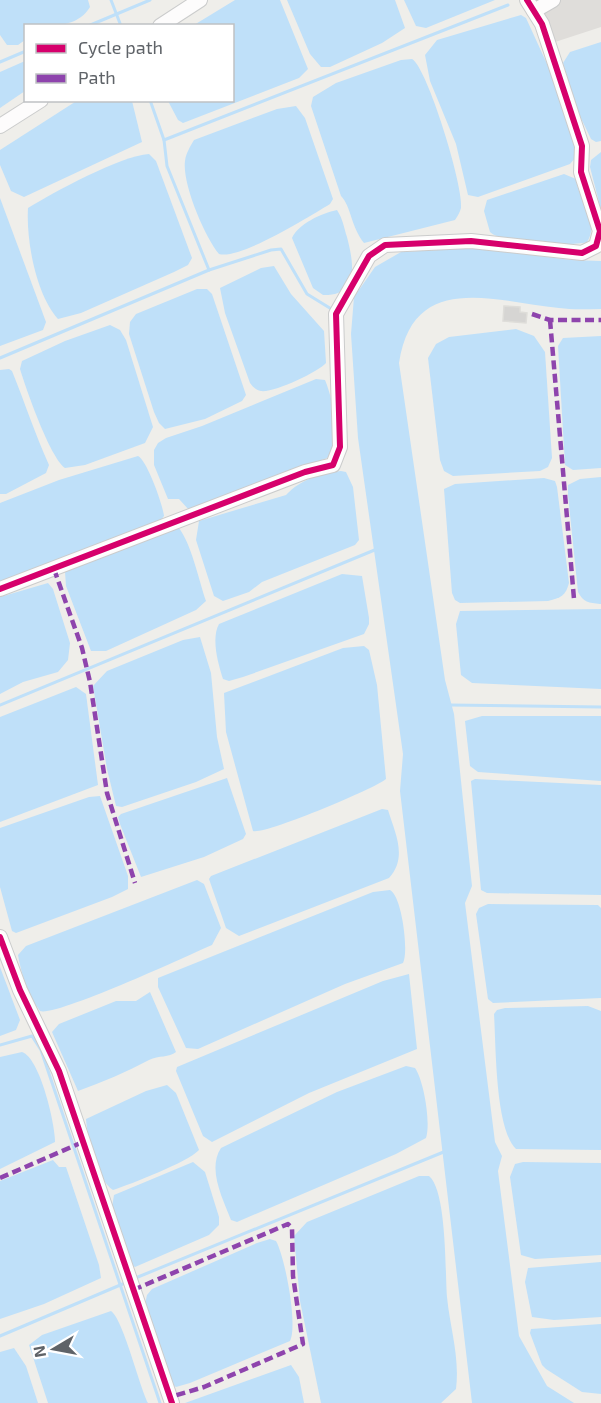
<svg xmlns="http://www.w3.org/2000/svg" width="601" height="1403" viewBox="0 0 601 1403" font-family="'Exo 2',sans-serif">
	<rect width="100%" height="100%" fill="#efeeea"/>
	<polygon fill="#dfddda" points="536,0 601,0 601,27 552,43"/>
	<g fill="#bfe0f9">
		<path d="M0 0H88L90 7C77 29 48 26 26 26L25 40 18 45H7L0 35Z"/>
		<polygon points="235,0 280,0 308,69 299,78 183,123 178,120 168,101 232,100 232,26 194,25"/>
		<polygon points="287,0 395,0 405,28 382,43 330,67 321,67 310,54"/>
		<polygon points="404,0 495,0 426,28 416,26"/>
		<polygon points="521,15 526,18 553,77 573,135 576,157 570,164 478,197 468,195 456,144 430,81 425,55 437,40"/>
		<polygon points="601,42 601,141 596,142 591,139 578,112 563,63 570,52"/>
		<path d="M412 59C427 67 464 187 461 208 460 212 457 217 455 220L364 243C351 227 351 206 341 196L311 106 313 97 336 83 401 60Z"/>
		<polygon points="25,61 25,91 0,108 0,72"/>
		<polygon points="78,100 132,101 142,142 24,197 11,191 0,165 0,150"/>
		<path d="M296 106 305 118 333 199 330 204C310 216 240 260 219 254 205 237 182 184 185 161 186 153 190 147 194 140L277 109Z"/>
		<polygon points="601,152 601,210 590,167 591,160"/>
		<path d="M149 154 156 161 192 258 188 265 174 272 81 313 58 319C36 295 26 240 28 208 54 192 120 156 149 154Z"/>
		<path d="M564 174 576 179C578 199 600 223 587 242 573 247 500 243 490 232L484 211 487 200Z"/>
		<polygon points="0,198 46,322 43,330 0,346"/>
		<path d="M337 210C343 219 344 228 347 237 353 261 361 296 323 295L313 288 292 238C298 224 322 213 337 210Z"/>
		<path d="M476 248 571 260 601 261V309C587 309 573 310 559 308 493 301 413 271 399 363L445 680 454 714 472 886 465 903 495 1142 502 1156 498 1171 519 1336 547 1386 574 1403H472L400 791 403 754 358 438 351 334 354 297 375 267 401 252Z"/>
		<path d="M274 266 291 294 324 331 326 363C318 372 274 393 261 391 256 390 253 387 250 383L225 313 220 288 261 268Z"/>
		<polygon points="197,289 207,289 212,294 246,395 242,401 205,419 165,429 159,423 154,412 129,334 130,322 136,314"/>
		<path d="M110 325 120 330 126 340 153 427 145 443 85 465 65 468C50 458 26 389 20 369L22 361 65 341Z"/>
		<polygon points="516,329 534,336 545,352 552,458 548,467 540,471 453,476 444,471 440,460 428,358 436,344 449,337"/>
		<polygon points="601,336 601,468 573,470 565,465 558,346 563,338"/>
		<path d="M9 369 12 371C25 403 35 434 49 465L46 473 6 494H0V370Z"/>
		<path d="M316 379 325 380C334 402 341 439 327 458L189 510 179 499H168L154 465V450L158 443 166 438 202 426Z"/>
		<path d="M138 456C147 460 163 506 164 516L161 520 0 582V503L59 480Z"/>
		<path d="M341 471 346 472 353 487 359 540 355 545 262 582 249 592 223 601 214 596 196 540 199 521 286 495C301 479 320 474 341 471Z"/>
		<path d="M601 477V604H600C589 603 583 602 578 592L568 495V485L580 479Z"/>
		<path d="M544 478 555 481 557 487 569 583C566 595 561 598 548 601L460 603 455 600 452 593 444 489 455 484Z"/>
		<path d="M178 527C191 542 199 581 206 601L196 610 106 651H91L66 586 65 572Z"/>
		<path d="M342 574 362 576 369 618V624L364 634 243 677 229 681 223 679C218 664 211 638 219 624Z"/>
		<polygon points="48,583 53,589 70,643 68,660 58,672 23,682 0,694 0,597"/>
		<polygon points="601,609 601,689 472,683 461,675 456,624 460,611"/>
		<polygon points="200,637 211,673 217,737 224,769 196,782 122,807 116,806 107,769 93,686 107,671 183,640"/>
		<path d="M364 646 369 650 377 685 386 779C374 789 264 835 253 831L226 732 224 693 343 648Z"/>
		<polygon points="76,687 86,694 98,785 0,822 0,717"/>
		<polygon points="482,716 601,716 601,781 478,772 470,766 465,721"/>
		<polygon points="227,778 246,834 243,839 204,857 141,877 120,824 118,817 121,814"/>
		<polygon points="475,779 601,785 601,895 487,893 481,890 471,781"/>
		<polygon points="100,796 128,876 128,889 112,897 16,933 12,931 0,887 0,828 89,797"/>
		<path d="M382 809 388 810C395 833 408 857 389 878L239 936 226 928 209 879 211 876Z"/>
		<path d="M197 880 204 884 221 928 212 945C189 955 56 1017 40 1011 28 995 21 973 18 955L26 946Z"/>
		<path d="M390 890C402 896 409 952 403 963L345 984 198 1049 186 1048 158 987V978L373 892Z"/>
		<polygon points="488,904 598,905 601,908 601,998 493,1003 488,999 476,914 479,908"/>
		<polygon points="0,967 20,1020 16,1030 0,1036"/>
		<polygon points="409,974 417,1049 309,1093 212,1142 203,1136 176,1071 177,1067 383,981"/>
		<path d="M150 992 176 1052C169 1058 159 1055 149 1060 126 1072 103 1082 78 1091L52 1032 59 1024 116 1001H136Z"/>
		<path d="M588 1006 601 1011V1150L516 1149C495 1129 496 1045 494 1014L497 1010 505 1008Z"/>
		<path d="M22 1052C40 1058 55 1124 55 1142L0 1169V1057Z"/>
		<path d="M406 1066 415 1068C424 1081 431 1123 426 1138L396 1154 237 1222 231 1220C223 1199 207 1169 221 1148L337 1092Z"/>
		<path d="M167 1085 176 1093 199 1150C188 1162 131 1184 113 1190 98 1182 87 1136 86 1119L146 1091Z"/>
		<polygon points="53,1160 59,1167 66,1167 99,1265 101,1278 44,1304 0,1319 0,1181"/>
		<polygon points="193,1162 205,1172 219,1217 219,1225 209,1235 135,1267 128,1262 111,1213 114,1195"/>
		<polygon points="523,1162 601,1163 601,1255 535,1259 521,1255 510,1177 515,1164"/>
		<path d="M419 1176H429C447 1191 445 1272 447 1297 450 1328 460 1357 456 1389L441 1403H321L300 1301 294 1236 307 1222Z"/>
		<path d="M270 1239 276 1241C285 1257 298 1325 290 1341L190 1383 176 1387 171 1384 145 1304 147 1295 152 1289 257 1243Z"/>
		<polygon points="601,1262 601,1317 554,1320 532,1317 525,1282 528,1268"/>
		<path d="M111 1311C123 1319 139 1385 148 1403H48L29 1345 42 1335Z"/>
		<polygon points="601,1324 601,1394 582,1392 546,1369 542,1365 530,1333 531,1329"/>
		<polygon points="14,1348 26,1366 38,1403 0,1403 0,1352"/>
		<polygon points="291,1365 299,1377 304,1403 185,1403"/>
	</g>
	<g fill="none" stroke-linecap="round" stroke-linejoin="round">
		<g stroke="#bfe0f9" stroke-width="3">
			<polyline points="111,0 121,26"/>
			<polyline points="88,26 150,0"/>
			<polyline points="0,62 26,51"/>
			<polyline points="150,100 164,140 167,166 209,270 271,250 281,249 307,294 333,310"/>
			<polyline points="164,140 508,5"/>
			<polyline points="0,358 209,270"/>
			<polyline points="0,705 377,549"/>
			<polyline points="450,705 601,707"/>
			<polyline points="0,1045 32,1036 41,1050 160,1403"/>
			<polyline points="133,1279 446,1151"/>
			<polyline points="0,1336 125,1283"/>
		</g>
	</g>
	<polygon fill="#d6d5d3" stroke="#deddd9" stroke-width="1.5" points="504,306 520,307 520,312 527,313 526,323 503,321"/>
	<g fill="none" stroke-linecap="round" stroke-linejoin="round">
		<defs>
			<g id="minor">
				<polyline points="534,11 553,0"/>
				<polyline points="160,26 200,0"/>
				<polyline points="0,126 41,100"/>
				<polyline points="0,589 305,472 333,465 340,447 336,314 369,256 385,245 471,241 582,253 596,246 600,231 581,172 582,146 542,24 527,0"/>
				<polyline points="0,937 20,990 59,1071 172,1403"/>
			</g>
		</defs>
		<use href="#minor" stroke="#cbcccc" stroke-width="16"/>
		<use href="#minor" stroke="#fdfcfc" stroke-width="14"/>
		<g stroke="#8e44ad" stroke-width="4.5" stroke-dasharray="9 4.5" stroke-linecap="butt">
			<polyline points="532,314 550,320 601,320"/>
			<polyline points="550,320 574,599"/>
			<polyline points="54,569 82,648 90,682 107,793 135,883"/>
			<polyline points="0,1178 83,1142"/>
			<polyline points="133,1290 288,1224 292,1228 293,1276 303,1344 204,1387 170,1397"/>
		</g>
		<defs>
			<g id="cycleway">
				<polyline points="0,589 305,472 333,465 340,447 336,314 369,256 385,245 471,241 582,253 596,246 600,231 581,172 582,146 542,24 527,0"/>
				<polyline points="0,937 20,990 59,1071 172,1403"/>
			</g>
		</defs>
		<use href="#cycleway" stroke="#fff" stroke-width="10"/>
		<use href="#cycleway" stroke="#d6006c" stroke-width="6"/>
	</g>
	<rect x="24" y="24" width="210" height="78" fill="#ffffff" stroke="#bfc1c3" stroke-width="1.5"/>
	<rect x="36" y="44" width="30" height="9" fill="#d6006c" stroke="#bfc1c3" stroke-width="1.5"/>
	<text x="78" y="54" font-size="18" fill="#5f6368">Cycle path</text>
	<rect x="36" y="74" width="30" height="9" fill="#8e44ad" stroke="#bfc1c3" stroke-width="1.5"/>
	<text x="78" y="84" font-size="18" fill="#5f6368">Path</text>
	<g transform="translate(54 1349) rotate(260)" stroke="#ffffff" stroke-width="4.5" paint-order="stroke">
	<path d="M0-4.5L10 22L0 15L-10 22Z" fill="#5f6368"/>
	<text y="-9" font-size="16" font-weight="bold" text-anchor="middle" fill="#5f6368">N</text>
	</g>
</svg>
